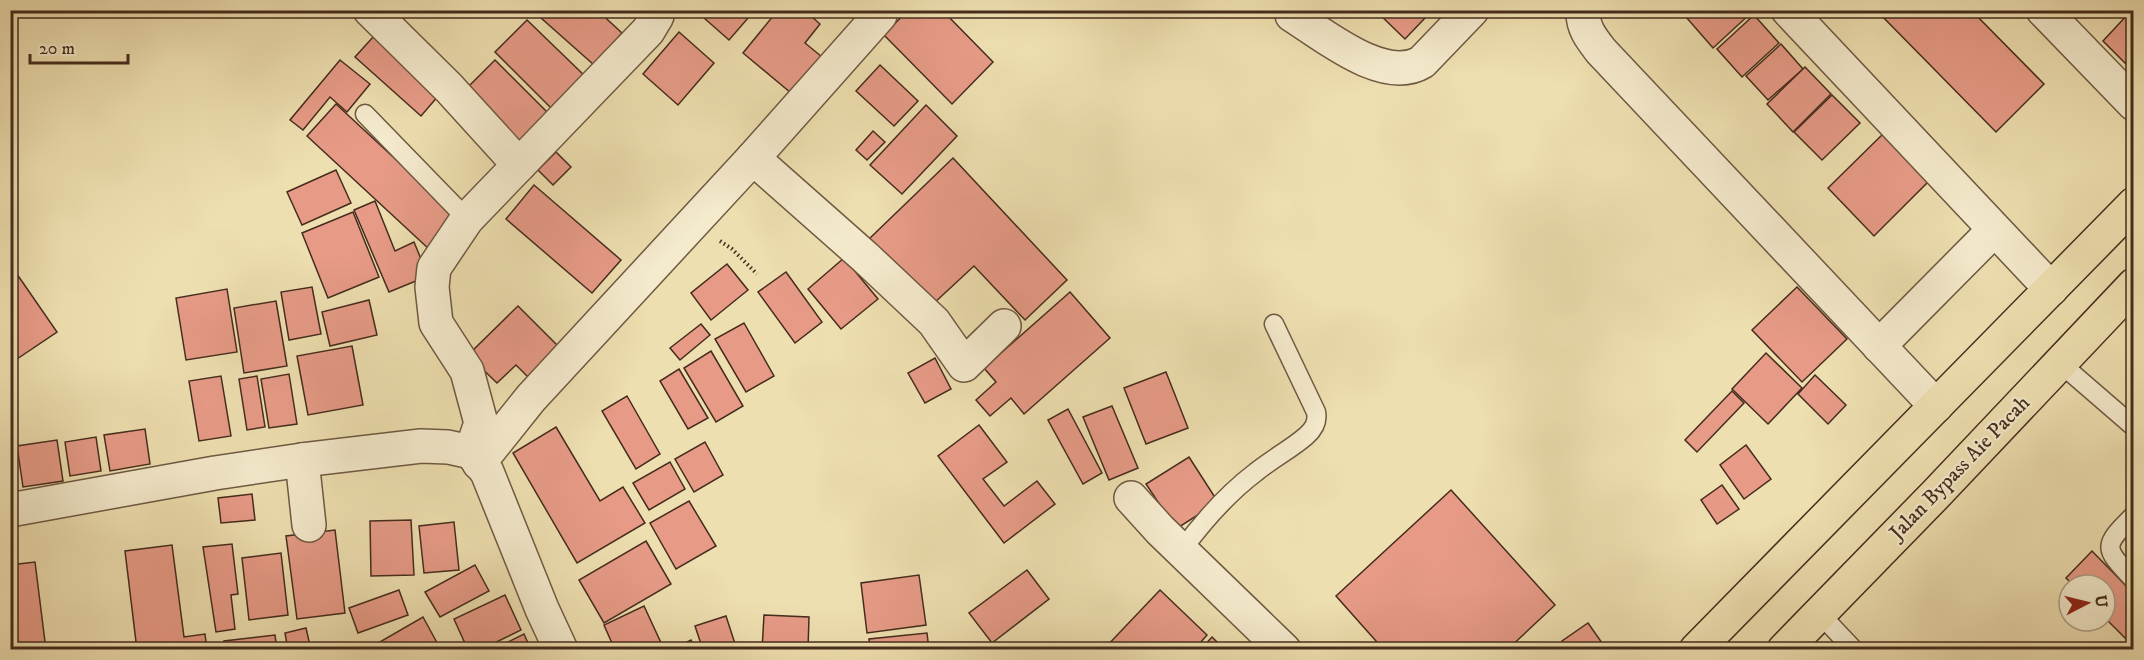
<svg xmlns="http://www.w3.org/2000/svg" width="2144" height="660" viewBox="0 0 2144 660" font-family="'IM FELL DW Pica',serif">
	<rect width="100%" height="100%" fill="#eedfb0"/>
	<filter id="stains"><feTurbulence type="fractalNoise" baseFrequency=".00333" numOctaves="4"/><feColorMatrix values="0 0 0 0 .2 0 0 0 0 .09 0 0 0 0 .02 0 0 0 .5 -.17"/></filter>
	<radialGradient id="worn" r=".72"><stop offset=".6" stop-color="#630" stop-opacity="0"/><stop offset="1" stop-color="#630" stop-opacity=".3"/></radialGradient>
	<g fill="#e79b87" stroke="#452c1d" stroke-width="1.5">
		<polygon points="532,10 597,10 622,33 594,65"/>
		<polygon points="695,10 755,10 729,40"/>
		<polygon points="778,10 804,10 820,24 805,43 827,61 797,98 743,53"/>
		<polygon points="908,10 942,10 993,62 952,104 884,35"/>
		<polygon points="1375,10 1417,10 1425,18 1405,39"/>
		<polygon points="1692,10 1749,10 1751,13 1713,48 1686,17"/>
		<polygon points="1876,10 1971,10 2044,84 1996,132"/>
		<polygon points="2129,13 2134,17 2134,63 2129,67 2103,41"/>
		<polygon points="1754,15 1779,43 1742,77 1717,49"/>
		<polygon points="527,20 589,80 556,113 495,52"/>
		<polygon points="679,32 714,63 678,105 643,74"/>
		<polygon points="374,36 439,95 421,116 355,57"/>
		<polygon points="1781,44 1803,69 1768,100 1746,76"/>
		<polygon points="340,60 370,84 347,112 330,97 303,130 290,120"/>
		<polygon points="495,60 554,119 520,153 462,93"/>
		<polygon points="880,65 918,101 894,126 856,91"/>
		<polygon points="1805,67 1831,94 1793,132 1767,104"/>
		<polygon points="1832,95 1860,123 1822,160 1794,132"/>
		<polygon points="336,104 459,218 430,250 307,136"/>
		<polygon points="926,105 957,136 902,194 870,165"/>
		<polygon points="1890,127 1936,174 1874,236 1828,188"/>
		<polygon points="873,131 885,142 867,160 856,150"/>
		<polygon points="556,152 571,167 553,185 538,170"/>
		<polygon points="953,158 1067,280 1025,320 974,266 932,305 869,239"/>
		<polygon points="336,170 351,203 302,225 287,192"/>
		<polygon points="534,185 621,260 592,293 506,219"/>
		<polygon points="375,201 395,251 414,242 428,276 389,292 354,210"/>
		<polygon points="353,212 379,277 328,298 302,233"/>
		<polygon points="844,258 878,299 841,329 808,289"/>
		<polygon points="10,264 57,332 11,363 10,361"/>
		<polygon points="727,264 748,290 711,320 691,293"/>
		<polygon points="786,272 822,322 795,343 758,292"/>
		<polygon points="312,287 321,334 289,340 281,292"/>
		<polygon points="1797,287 1847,339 1802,382 1752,330"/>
		<polygon points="227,289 237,352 186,360 176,298"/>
		<polygon points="1070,292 1110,338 1024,414 1011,398 990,416 976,400 996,382 984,368"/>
		<polygon points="369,300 377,335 330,346 322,312"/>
		<polygon points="276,301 287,366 244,373 234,308"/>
		<polygon points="518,306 563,351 533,382 516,365 497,383 468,355"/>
		<polygon points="744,323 774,376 746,392 715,339"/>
		<polygon points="701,324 710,335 680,360 670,348"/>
		<polygon points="352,346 363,405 308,415 297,356"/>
		<polygon points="711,351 743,406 716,422 684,368"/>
		<polygon points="1766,353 1802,388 1768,424 1732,389"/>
		<polygon points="935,358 951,389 925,403 908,373"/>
		<polygon points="679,369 708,418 688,429 660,381"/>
		<polygon points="1166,372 1188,428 1146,444 1124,388"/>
		<polygon points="289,374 297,424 269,428 261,379"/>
		<polygon points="1815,375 1846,405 1828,424 1798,394"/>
		<polygon points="221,376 231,436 199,441 189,381"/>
		<polygon points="257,376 265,427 247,430 239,379"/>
		<polygon points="1732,391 1744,403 1697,452 1685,440"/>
		<polygon points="627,396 660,454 636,469 602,411"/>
		<polygon points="1112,406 1138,468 1109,480 1083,417"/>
		<polygon points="1068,409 1102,473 1083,484 1048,420"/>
		<polygon points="979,425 1007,462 983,479 1004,506 1037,481 1055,504 1004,543 938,456"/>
		<polygon points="556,427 600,501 623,487 645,523 577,563 513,453"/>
		<polygon points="145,429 150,464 110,471 104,435"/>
		<polygon points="96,437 101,471 70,476 65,442"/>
		<polygon points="57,440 63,481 23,487 17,446"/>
		<polygon points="705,442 723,475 694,492 675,459"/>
		<polygon points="1746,445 1771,479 1744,499 1720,465"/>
		<polygon points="1189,457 1218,502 1176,529 1146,484"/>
		<polygon points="670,462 685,489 649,510 633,483"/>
		<polygon points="1722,485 1739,509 1717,524 1701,500"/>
		<polygon points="1451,490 1555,605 1507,650 1384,650 1336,596"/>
		<polygon points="252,494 255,520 221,523 218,498"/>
		<polygon points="689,501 716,546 676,569 650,523"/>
		<polygon points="411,520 414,575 371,576 370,521"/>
		<polygon points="454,522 459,570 424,573 419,526"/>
		<polygon points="335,530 345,613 297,619 286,536"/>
		<polygon points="646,541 671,584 604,623 579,580"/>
		<polygon points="232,544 238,594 231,595 235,629 216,632 203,547"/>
		<polygon points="172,545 184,637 205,634 207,650 137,650 125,551"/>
		<polygon points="2092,551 2134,594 2134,647 2105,618 2105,585 2073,585 2066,578"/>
		<polygon points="281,553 288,615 249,620 242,558"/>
		<polygon points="35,562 46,650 10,650 10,565"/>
		<polygon points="475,565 489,591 440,617 425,592"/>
		<polygon points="1027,570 1049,599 992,643 969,613"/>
		<polygon points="919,575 926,625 867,633 861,583"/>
		<polygon points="399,590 408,615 358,633 349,608"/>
		<polygon points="1160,590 1207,635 1194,650 1103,650"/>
		<polygon points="505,595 521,630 480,650 468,650 454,619"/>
		<polygon points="644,606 662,645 652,650 615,650 604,625"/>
		<polygon points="764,615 809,617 808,650 762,650"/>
		<polygon points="726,616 737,650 703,650 695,626"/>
		<polygon points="423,617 441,650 366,650"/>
		<polygon points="1588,623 1607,650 1568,650 1562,641"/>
		<polygon points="306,628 311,650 288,650 285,633"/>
		<polygon points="927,633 929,650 870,650 869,639"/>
		<polygon points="524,634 531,650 492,650"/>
		<polygon points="275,635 277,650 225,650 224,641"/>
		<polygon points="1212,637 1225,650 1200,650"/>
		<polygon points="691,640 696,650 671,650"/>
	</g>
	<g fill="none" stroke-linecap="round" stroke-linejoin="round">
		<defs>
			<g id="service">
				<polyline points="365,114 467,219"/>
				<polyline points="2060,363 2134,427"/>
				<path d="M2134 515C2102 547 2103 547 2134 580"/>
				<path d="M1182 550C1204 520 1227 494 1256 472 1272 459 1291 449 1306 436 1314 429 1318 422 1316 412L1274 324"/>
				<polyline points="1820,614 1854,650"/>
			</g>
			<g id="minor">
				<polyline points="370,10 449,88 519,165"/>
				<path d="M1291 10 1292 15C1324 35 1384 85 1422 62L1472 10"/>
				<path d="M1583 10C1582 27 1591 38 1601 51L1936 406"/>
				<polyline points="1788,10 2051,289"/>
				<polyline points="2043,10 2134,104"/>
				<polyline points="753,158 865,257 934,322 964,365 1004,326"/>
				<polyline points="1879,346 1994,230"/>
				<polyline points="471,452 481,423 467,371 436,323 432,287 434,268 467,219 648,31 657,16 657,10"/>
				<polyline points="302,460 309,525"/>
				<polyline points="479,463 531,398 753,158 880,15"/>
				<polyline points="1131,498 1160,530 1284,650"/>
				<polyline points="10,510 215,473 302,460 421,446 448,447 471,452 487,472 542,609 561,650"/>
			</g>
			<g id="trunk">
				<polyline points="1696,650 2134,204"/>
				<polyline points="1784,650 1936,494 2134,285"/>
			</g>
		</defs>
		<use href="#service" stroke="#6f5942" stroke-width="21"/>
		<use href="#minor" stroke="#6f5942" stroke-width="36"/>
		<use href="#trunk" stroke="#452c1d" stroke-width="36"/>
		<polyline stroke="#452c1d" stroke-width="4" stroke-dasharray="1.5 3" stroke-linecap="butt" points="720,241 732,249 757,274"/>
		<use href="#service" stroke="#f4eacc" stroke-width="18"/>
		<use href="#minor" stroke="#f4eacc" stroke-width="33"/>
		<use href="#trunk" stroke="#eedfb0" stroke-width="33"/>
	</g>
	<g text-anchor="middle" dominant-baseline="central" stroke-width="4.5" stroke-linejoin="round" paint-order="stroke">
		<g font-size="21" fill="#452c1d" stroke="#f4eacc">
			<text transform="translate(1960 468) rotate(-46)">Jalan Bypass Aie Pacah</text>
		</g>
	</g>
	<rect width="2144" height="660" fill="none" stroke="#eedfb0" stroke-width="36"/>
	<rect x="12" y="12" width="2120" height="636" fill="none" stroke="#452c1d" stroke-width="3"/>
	<rect x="18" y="18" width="2108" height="624" fill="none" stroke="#452c1d" stroke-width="1.5"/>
	<g transform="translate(2087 603) rotate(83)"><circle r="28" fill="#f4eacc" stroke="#ae9e86" stroke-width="1.5"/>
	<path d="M0-4.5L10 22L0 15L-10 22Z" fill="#8f2418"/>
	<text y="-9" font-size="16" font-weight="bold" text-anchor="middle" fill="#452c1d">U</text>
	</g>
	<path d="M30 54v9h98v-9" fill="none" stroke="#452c1d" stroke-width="3"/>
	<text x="39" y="54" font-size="18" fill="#452c1d" stroke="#f4eacc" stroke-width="4.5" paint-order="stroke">20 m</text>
	<rect width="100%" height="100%" filter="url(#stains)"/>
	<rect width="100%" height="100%" fill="url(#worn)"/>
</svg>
